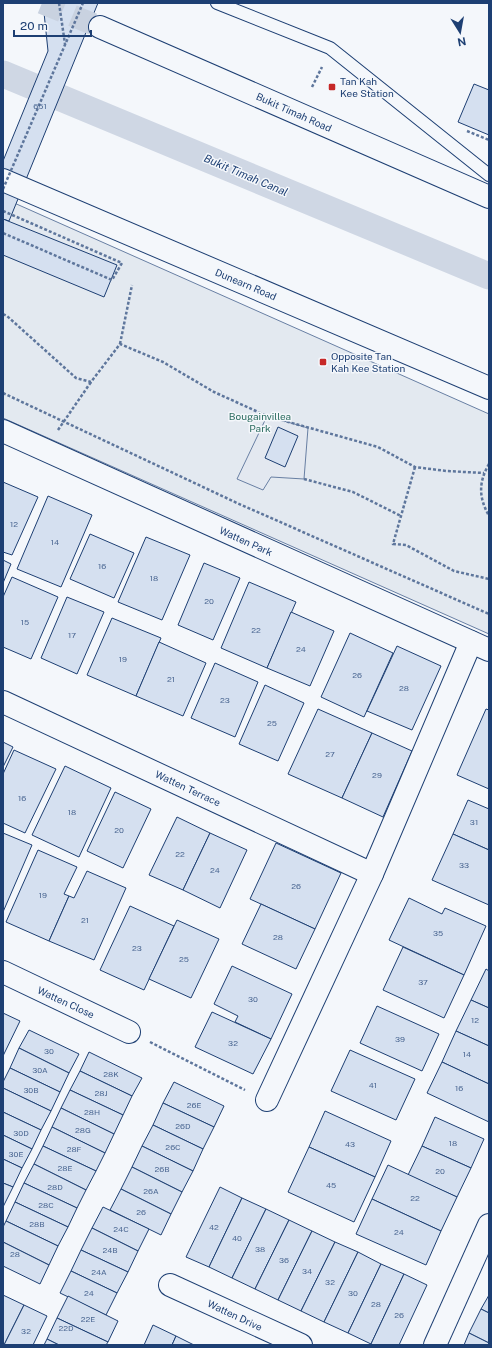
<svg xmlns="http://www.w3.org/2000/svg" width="492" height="1348" viewBox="0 0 492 1348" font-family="'Public Sans',sans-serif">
	<rect width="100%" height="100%" fill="#f4f7fb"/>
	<polygon fill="#e3e9f0" stroke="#687fa3" points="3,198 489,414 489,634 3,418"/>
	<polygon fill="#e3e8f0" stroke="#687fa3" points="267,416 308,428 304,479 271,477 263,490 237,479"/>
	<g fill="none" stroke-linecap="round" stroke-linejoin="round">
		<polyline stroke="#cfd7e4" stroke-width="27" points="3,74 489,276"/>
	</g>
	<g fill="#d5e0f0" stroke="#1d3f73">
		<polygon points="43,3 98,3 9,221 3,219 3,161 48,51"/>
		<polygon points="474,84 489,90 489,135 458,122"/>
		<polygon points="3,219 117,265 104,297 3,255"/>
		<polygon points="278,427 298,436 285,467 265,458"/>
		<polygon points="3,482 38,497 12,555 3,552"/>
		<polygon points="48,496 92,515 61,587 17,569"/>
		<polygon points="90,534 134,553 114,598 70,579"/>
		<polygon points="146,537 190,555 162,620 118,602"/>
		<polygon points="3,560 11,564 3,583"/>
		<polygon points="204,563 240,578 213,640 178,625"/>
		<polygon points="12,577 58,597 31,659 3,647 3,597"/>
		<polygon points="249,582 296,602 267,668 221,648"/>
		<polygon points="67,597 104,612 77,674 41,658"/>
		<polygon points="291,612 334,631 310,686 267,668"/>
		<polygon points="112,618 161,638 136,696 87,675"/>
		<polygon points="350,633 393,653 364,717 321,697"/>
		<polygon points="159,642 206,663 183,716 136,696"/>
		<polygon points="397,646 441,666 412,730 367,711"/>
		<polygon points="215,663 258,682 235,737 191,718"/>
		<polygon points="265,685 304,703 278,761 239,744"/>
		<polygon points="318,709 372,733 342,798 288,774"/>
		<polygon points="486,709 489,710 489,789 457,775"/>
		<polygon points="372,733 412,751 383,817 342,798"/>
		<polygon points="3,742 13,747 3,767"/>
		<polygon points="14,750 56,769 25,833 3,823 3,774"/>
		<polygon points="65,766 111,788 79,857 32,835"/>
		<polygon points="115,792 151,809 123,868 87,851"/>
		<polygon points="468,800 489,809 489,850 453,834"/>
		<polygon points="177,817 210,833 183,890 149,875"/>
		<polygon points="3,833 32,845 3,912"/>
		<polygon points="210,833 247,850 220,908 183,890"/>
		<polygon points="453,834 489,850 489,905 432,880"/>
		<polygon points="276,843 341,873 315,929 250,899"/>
		<polygon points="38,850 77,867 64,894 69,896 49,941 6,922"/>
		<polygon points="87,871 126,888 94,960 49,941 69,896 74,898"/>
		<polygon points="409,898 442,914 445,908 486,926 464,975 389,940"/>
		<polygon points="261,904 315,929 296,969 242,944"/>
		<polygon points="130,906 174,926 144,990 100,970"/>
		<polygon points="177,920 219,939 191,998 149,979"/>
		<polygon points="403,947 464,975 444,1018 383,990"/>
		<polygon points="232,966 292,994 271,1039 235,1022 238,1016 214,1004"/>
		<polygon points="486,969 489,971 489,1008 471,1000"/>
		<polygon points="471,1000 489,1008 489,1046 456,1031"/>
		<polygon points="377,1006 439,1034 422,1071 360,1043"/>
		<polygon points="212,1012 271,1039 253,1074 195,1047"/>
		<polygon points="3,1013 20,1021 3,1056"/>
		<polygon points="29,1030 79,1054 69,1073 19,1048"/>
		<polygon points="456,1031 489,1046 489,1084 442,1062"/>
		<polygon points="19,1048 69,1073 60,1092 10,1068"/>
		<polygon points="350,1050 415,1079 396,1120 331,1091"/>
		<polygon points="89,1052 142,1078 132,1096 80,1071"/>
		<polygon points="442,1062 489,1084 489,1122 427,1093"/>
		<polygon points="10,1068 60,1092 51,1111 3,1088 3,1082"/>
		<polygon points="80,1071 132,1096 123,1115 70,1090"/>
		<polygon points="174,1082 224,1106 214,1127 163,1103"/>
		<polygon points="3,1088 51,1111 41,1130 3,1112"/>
		<polygon points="70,1090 123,1115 114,1134 61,1108"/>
		<polygon points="163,1103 214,1127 203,1149 153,1125"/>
		<polygon points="61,1108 114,1134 105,1153 52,1127"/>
		<polygon points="325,1111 391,1141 375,1177 309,1147"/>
		<polygon points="3,1112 41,1130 32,1149 3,1135"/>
		<polygon points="435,1117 484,1139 471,1168 422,1146"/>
		<polygon points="153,1125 203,1149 193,1171 142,1146"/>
		<polygon points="52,1127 105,1153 96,1171 43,1146"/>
		<polygon points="3,1135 32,1149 22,1168 3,1159"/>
		<polygon points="43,1146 96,1171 86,1190 34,1164"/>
		<polygon points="142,1146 193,1171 182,1192 132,1167"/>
		<polygon points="422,1146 471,1168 457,1197 408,1175"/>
		<polygon points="309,1147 375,1177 354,1222 288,1192"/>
		<polygon points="3,1159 22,1168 13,1187 3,1183"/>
		<polygon points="34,1164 86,1190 77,1208 24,1183"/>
		<polygon points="388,1165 457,1197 441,1231 372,1199"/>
		<polygon points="132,1167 182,1192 171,1214 121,1189"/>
		<polygon points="3,1183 13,1187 3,1207"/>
		<polygon points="24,1183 77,1208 68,1227 15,1202"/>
		<polygon points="220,1187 242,1198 209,1267 186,1257"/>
		<polygon points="121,1189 171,1214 161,1235 110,1210"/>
		<polygon points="242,1198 266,1209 232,1278 209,1267"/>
		<polygon points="372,1199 441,1231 426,1265 356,1234"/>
		<polygon points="15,1202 68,1227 58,1246 6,1221"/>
		<polygon points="103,1207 149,1229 138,1251 92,1228"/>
		<polygon points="266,1209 289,1220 255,1289 232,1278"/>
		<polygon points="289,1220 312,1231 278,1300 255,1289"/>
		<polygon points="6,1221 58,1246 49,1265 3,1242 3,1227"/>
		<polygon points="92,1228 138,1251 128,1272 81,1250"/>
		<polygon points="312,1231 335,1242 301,1311 278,1300"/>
		<polygon points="3,1242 49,1265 40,1284 3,1266"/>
		<polygon points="335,1242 358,1252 324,1322 301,1311"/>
		<polygon points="81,1250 128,1272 117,1293 71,1271"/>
		<polygon points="358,1252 381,1264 348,1333 324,1322"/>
		<polygon points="381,1264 404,1274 371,1344 348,1333"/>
		<polygon points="71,1271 117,1293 106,1315 60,1293"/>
		<polygon points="404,1274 427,1285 399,1345 373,1345 371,1344"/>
		<polygon points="3,1295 24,1305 4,1345 3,1345"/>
		<polygon points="489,1295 489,1313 481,1309"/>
		<polygon points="68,1296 118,1321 108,1342 57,1318"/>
		<polygon points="24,1305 47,1316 33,1345 4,1345"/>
		<polygon points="481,1309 489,1313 489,1343 469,1333"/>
		<polygon points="57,1318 108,1342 106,1345 59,1345 47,1339"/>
		<polygon points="153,1325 176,1336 172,1345 144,1345"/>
		<polygon points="469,1333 489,1343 489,1345 464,1345"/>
		<polygon points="176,1336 194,1345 172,1345"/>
		<polygon points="47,1339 59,1345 44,1345"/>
	</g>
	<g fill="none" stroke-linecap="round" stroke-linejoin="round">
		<polyline stroke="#c9d2e0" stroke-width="22" stroke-dasharray="22 11" stroke-linecap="butt" points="42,3 100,27"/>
		<defs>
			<polyline id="service" points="217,3 330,48 489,175"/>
			<g id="minor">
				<polyline points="3,431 489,650"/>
				<polyline points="3,702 372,874"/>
				<polyline points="3,972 129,1032"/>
				<polyline points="267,1100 372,874 471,642"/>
				<polyline points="170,1285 301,1345"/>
				<polyline points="435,1345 489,1225"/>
			</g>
			<g id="trunk">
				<polyline points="100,27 489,197"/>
				<polyline points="3,180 489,388"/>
			</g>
		</defs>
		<use href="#service" stroke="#1d3f73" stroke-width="14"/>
		<use href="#minor" stroke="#1d3f73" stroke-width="24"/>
		<use href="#trunk" stroke="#1d3f73" stroke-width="24"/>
		<g stroke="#5e769c" stroke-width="2.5" stroke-dasharray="3 2" stroke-linecap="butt">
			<polyline points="312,87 322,67"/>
			<polyline points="467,131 489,140"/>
			<polyline points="3,211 122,263 112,280 3,233"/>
			<polyline points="3,314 7,316 76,378 91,382 120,344 163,362 214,392 267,416 378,447 415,467 446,471 484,473"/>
			<polyline points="120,344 132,285"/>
			<polyline points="3,393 237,503 489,614"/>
			<polyline points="58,430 91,382"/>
			<path d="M489 464C478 483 479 498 489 516"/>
			<polyline points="415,467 393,544 406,545 454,571 489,579"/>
			<polyline points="304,479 353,492 401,516"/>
			<polyline points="150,1042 245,1090"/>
		</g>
		<use href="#service" stroke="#f4f7fb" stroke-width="12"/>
		<use href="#minor" stroke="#f4f7fb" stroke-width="22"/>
		<use href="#trunk" stroke="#f4f7fb" stroke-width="22"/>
		<g stroke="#5e769c" stroke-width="2.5" stroke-dasharray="3 2" stroke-linecap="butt">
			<polyline points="59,3 65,44"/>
			<polyline points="3,189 83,3"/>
		</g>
	</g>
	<g fill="#c62828" stroke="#f4f7fb" stroke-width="1.5">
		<rect x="328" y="83" width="8" height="8" rx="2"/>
		<rect x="319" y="358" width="8" height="8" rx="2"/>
	</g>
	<g text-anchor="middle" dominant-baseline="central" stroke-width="3" stroke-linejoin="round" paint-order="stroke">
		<g font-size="8" fill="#4b6792">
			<text x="40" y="106">651</text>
			<text x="14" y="524">12</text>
			<text x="55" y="542">14</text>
			<text x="102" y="566">16</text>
			<text x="154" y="578">18</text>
			<text x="209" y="601">20</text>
			<text x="25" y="622">15</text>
			<text x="256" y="630">22</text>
			<text x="72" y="635">17</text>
			<text x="301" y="649">24</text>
			<text x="123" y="659">19</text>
			<text x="357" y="675">26</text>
			<text x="171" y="679">21</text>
			<text x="404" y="688">28</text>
			<text x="225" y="700">23</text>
			<text x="272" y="723">25</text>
			<text x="330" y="754">27</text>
			<text x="377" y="775">29</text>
			<text x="22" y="798">16</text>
			<text x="72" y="812">18</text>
			<text x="474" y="822">31</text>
			<text x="119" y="830">20</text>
			<text x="180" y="854">22</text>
			<text x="464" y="865">33</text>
			<text x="215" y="870">24</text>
			<text x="296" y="886">26</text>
			<text x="43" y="895">19</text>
			<text x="85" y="920">21</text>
			<text x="438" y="933">35</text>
			<text x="278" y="937">28</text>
			<text x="137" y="948">23</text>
			<text x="184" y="959">25</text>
			<text x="423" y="982">37</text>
			<text x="253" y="999">30</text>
			<text x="475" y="1020">12</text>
			<text x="400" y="1039">39</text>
			<text x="233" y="1043">32</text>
			<text x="49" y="1051">30</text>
			<text x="467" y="1054">14</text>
			<text x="40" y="1070">30A</text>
			<text x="111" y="1074">28K</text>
			<text x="373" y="1085">41</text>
			<text x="459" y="1088">16</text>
			<text x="31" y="1090">30B</text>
			<text x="101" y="1093">28J</text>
			<text x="194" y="1105">26E</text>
			<text x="92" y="1112">28H</text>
			<text x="183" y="1126">26D</text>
			<text x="83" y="1130">28G</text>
			<text x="21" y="1133">30D</text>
			<text x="453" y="1143">18</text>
			<text x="350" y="1144">43</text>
			<text x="173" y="1147">26C</text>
			<text x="74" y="1149">28F</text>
			<text x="16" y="1154">30E</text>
			<text x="65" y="1168">28E</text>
			<text x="162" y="1169">26B</text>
			<text x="440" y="1171">20</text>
			<text x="331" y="1185">45</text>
			<text x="55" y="1187">28D</text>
			<text x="151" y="1191">26A</text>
			<text x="415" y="1198">22</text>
			<text x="46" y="1205">28C</text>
			<text x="141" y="1212">26</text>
			<text x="37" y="1224">28B</text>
			<text x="214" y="1227">42</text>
			<text x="121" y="1229">24C</text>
			<text x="399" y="1232">24</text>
			<text x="237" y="1238">40</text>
			<text x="260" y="1249">38</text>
			<text x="110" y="1250">24B</text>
			<text x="15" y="1254">28</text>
			<text x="284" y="1260">36</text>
			<text x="307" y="1271">34</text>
			<text x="99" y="1272">24A</text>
			<text x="330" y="1282">32</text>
			<text x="89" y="1293">24</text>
			<text x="353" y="1293">30</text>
			<text x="376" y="1304">28</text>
			<text x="399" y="1315">26</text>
			<text x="88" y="1319">22E</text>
			<text x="66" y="1328">22D</text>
			<text x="26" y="1331">32</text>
		</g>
		<g font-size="10" fill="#1d3f73" stroke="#f4f7fb" text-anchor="start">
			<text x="340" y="81">Tan Kah<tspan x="340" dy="12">Kee Station</tspan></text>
			<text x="331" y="356">Opposite Tan<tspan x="331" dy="12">Kah Kee Station</tspan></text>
		</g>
		<g font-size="10" fill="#1d3f73" stroke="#f4f7fb">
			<text transform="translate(294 112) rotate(24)">Bukit Timah Road</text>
			<text transform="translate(246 284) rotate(23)">Dunearn Road</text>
			<text transform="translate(246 541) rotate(24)">Watten Park</text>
			<text transform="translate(188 788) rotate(25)">Watten Terrace</text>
			<text transform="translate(66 1002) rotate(25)">Watten Close</text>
			<text transform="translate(235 1315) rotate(25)">Watten Drive</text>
		</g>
		<g font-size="10" fill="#2c6c60" stroke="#f4f7fb">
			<text x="260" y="416">Bougainvillea<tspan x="260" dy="12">Park</tspan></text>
		</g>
		<g font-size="11" font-style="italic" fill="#1d3f73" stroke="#f4f7fb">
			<text transform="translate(246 175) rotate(23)">Bukit Timah Canal</text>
		</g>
	</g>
	<rect width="492" height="1348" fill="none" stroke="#1d3f73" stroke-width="8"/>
	<g transform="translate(460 32) rotate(169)" stroke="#f4f7fb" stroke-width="3" paint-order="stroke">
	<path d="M0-3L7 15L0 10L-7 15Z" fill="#1d3f73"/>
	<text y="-6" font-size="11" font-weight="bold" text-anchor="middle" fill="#1d3f73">N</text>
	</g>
	<path d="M14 30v6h77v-6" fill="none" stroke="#1d3f73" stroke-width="2"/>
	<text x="20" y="30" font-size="12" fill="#1d3f73" stroke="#f4f7fb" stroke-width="3" paint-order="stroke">20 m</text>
</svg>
